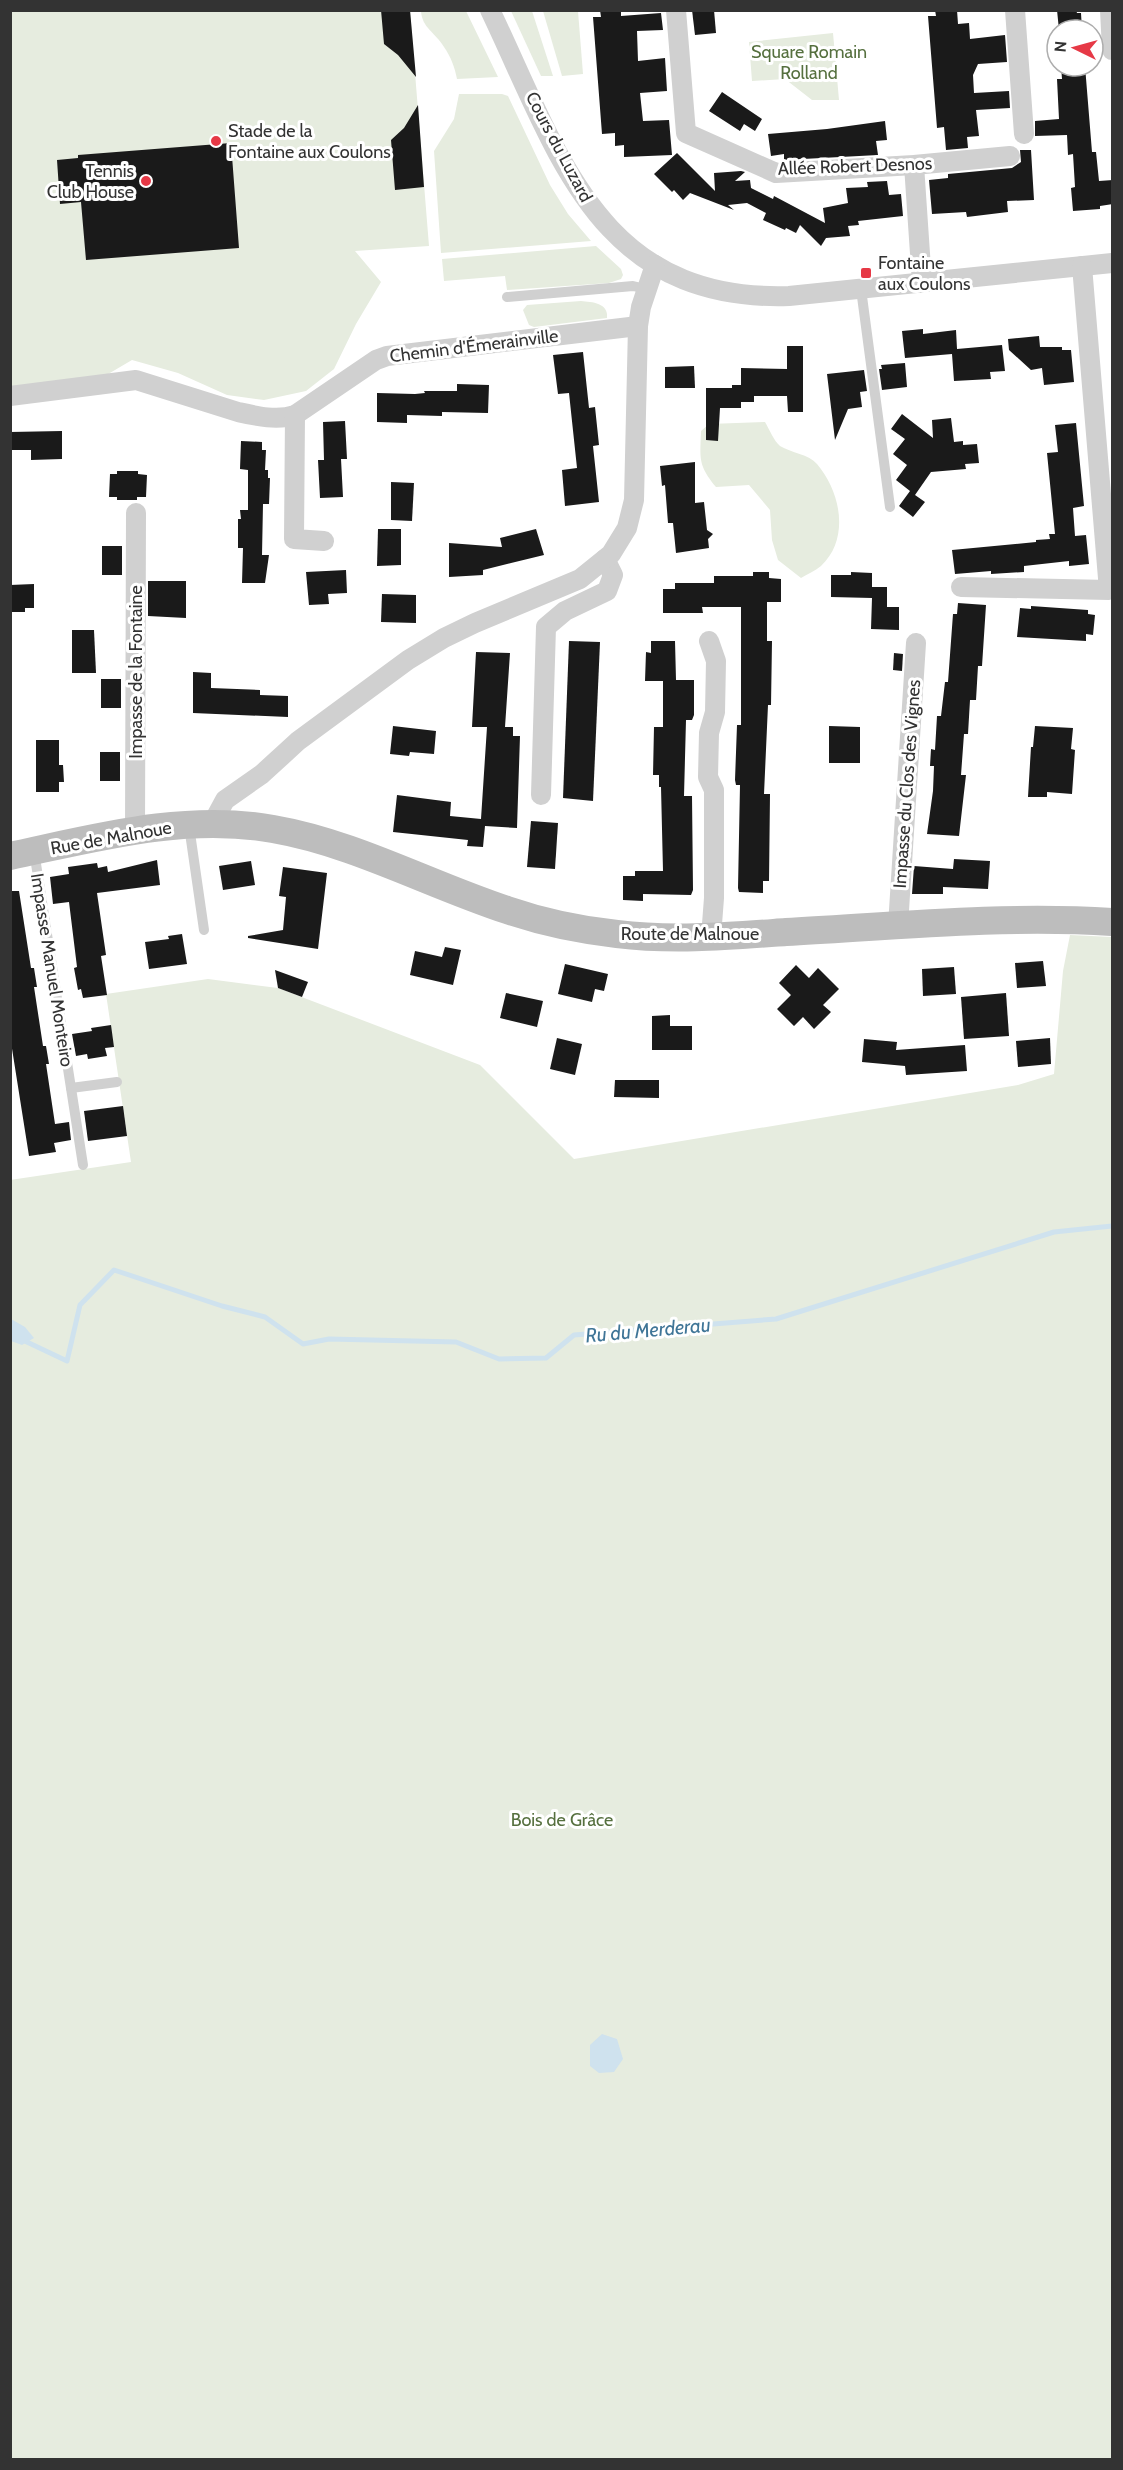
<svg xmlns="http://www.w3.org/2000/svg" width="1123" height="2470" viewBox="0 0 1123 2470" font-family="Cabin,sans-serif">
	<rect width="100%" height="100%" fill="#fff"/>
	<g fill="#e6ecdf">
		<polygon points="11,11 410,11 429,246 355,251 381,282 356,324 334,369 306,391 264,400 227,395 178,373 132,360 98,380 11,393"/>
		<path d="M421 11H466L498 77 457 79C455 68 451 57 444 47 435 32 422 28 421 11Z"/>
		<polygon points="511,11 532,11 553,76 541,76"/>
		<polygon points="543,11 578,11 583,74 562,76"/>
		<polygon points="833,33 839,100 812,100 785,79 752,81 749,42"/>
		<polygon points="459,94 502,94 508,96 550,185 568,214 591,241 441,253 434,151 454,119"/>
		<polygon points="596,246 621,269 623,275 621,279 609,283 507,290 505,276 444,281 442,259"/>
		<path d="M581 301C592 302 609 303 607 318L534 327 529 325 523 310 527 305Z"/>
		<path d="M765 422C769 429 774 441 780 446 791 453 809 454 817 464 841 492 850 539 821 566 815 571 807 574 801 578L778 560 772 540 770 510 749 485 716 487C698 465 700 459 701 431L709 424Z"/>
		<polygon points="1070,935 1112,937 1112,2459 11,2459 10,1180 131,1162 106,994 208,979 278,988 480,1065 574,1159 1018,1085 1054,1074 1063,971"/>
	</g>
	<g fill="#cfe2ee">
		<polygon points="11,1319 25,1327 34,1338 22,1345 11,1341"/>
		<polygon points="602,2034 617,2039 623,2059 614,2072 599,2073 590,2066 590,2045"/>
	</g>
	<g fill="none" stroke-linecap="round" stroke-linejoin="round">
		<polyline stroke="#cfe2ee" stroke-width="5" points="10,1334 67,1361 80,1305 114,1270 222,1306 265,1317 303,1344 329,1339 456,1342 499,1359 546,1358 574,1335 776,1319 1054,1232 1112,1226"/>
	</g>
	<g fill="#1a1a1a">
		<polygon points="381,10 410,10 416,77 398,55 384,44"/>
		<polygon points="600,10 621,10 621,16 661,13 663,30 637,31 638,61 665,58 667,91 640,93 643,121 669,120 672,155 624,157 624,145 615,146 615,133 602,134 593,17 601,17"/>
		<polygon points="692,10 714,10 716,33 695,35"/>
		<polygon points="935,10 957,10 958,24 969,23 970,39 1005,35 1007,62 978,64 973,75 974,93 1009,91 1010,108 976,110 979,136 967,137 968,148 946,150 944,127 937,128 928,16 936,16"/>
		<polygon points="1057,10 1076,10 1077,13 1081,13 1082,30 1059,30"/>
		<polygon points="1061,66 1085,66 1092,152 1096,152 1099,181 1113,180 1113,204 1100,206 1100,209 1073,211 1071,188 1075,187 1073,154 1068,155 1067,135 1035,136 1035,121 1059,119 1057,79 1062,79"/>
		<polygon points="722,92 762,119 755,131 744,124 740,131 709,111"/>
		<polygon points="418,105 424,187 395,190 391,140 404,128"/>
		<polygon points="885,121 887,140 876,141 878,155 784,160 784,154 771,156 768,134 827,129"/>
		<polygon points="231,143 239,248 86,260 81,202 60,204 57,160 78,158 78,155"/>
		<polygon points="1020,150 1031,150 1034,200 1007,201 1008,212 967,217 966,212 932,214 929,180 948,178 948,174 1012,168 1021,162"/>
		<polygon points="677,153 715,191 714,173 741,171 745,172 735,181 750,180 751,188 773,199 774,196 825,223 823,208 848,203 846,188 868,187 867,182 887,181 889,195 901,194 903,216 858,221 859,225 848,226 850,236 826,238 821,246 800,225 796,233 786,228 785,230 763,220 766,213 747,203 728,205 734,210 690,193 683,200 674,190 672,192 654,174"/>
		<polygon points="923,329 923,334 956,330 957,349 1002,345 1005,371 990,372 991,379 954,381 952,354 905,358 902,331"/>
		<polygon points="1039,336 1040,347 1062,347 1062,350 1071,350 1074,382 1044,385 1042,368 1031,370 1009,350 1008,339"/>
		<polygon points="787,346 803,346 803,412 788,412 787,396 754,396 754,402 741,402 741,408 720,408 718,441 706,440 706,388 732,388 732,385 741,385 741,368 787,369"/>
		<polygon points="583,352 589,408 595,407 599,445 593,446 599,502 565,506 562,470 577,468 569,393 558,394 553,355"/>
		<polygon points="905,363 907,387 882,390 879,369 882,369 881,365"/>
		<polygon points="694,366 695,388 665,388 665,367"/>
		<polygon points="864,370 867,391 860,392 862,407 848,409 835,440 827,374"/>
		<polygon points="457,384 489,385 488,413 442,412 442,416 407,415 407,423 377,422 377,393 415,394 425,393 424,391 457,391"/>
		<polygon points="902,414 933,438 932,420 951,418 954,442 963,441 963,445 977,444 979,463 965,464 966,469 931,472 915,495 925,502 913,517 899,506 910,491 896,480 907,465 893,454 905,439 891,429"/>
		<polygon points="345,421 347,459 341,459 343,497 320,498 318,460 324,460 323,422"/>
		<polygon points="1076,423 1084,506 1073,508 1075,536 1086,535 1089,564 1069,566 1069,561 1024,566 1024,572 991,574 991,571 955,574 952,550 1036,542 1036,540 1050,539 1049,534 1055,534 1047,453 1058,452 1055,425"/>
		<polygon points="62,431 62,459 31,460 31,450 10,450 10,432"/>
		<polygon points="241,441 262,442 262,450 266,450 265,470 268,470 268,478 270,478 269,504 263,504 262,555 269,555 265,583 242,583 243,548 238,548 238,519 241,519 240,510 248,510 248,470 240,469"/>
		<polygon points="695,462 695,503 704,502 707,530 713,534 708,539 709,548 676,553 673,523 668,523 665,485 662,486 660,466"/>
		<polygon points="117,471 138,471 138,474 147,475 146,497 137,497 137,500 117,500 117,497 109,497 110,474 117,474"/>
		<polygon points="391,482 414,483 412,521 391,520"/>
		<polygon points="378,529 401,529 401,565 377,566"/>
		<polygon points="536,529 544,555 483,570 483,575 449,577 449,543 502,547 500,538"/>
		<rect x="102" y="546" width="20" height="29"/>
		<polygon points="346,570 347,593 328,594 329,604 309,605 306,572"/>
		<polygon points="753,572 769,572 769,578 781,579 781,602 767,602 767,641 772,641 771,705 768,705 764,794 770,794 769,881 763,881 763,893 739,892 738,888 740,785 736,785 735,780 737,725 741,725 741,607 702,607 703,613 663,613 663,589 675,589 675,583 714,583 714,576 753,576"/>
		<polygon points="851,572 872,573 872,587 887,587 887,607 899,607 899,630 871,629 872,598 831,597 831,575 851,575"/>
		<polygon points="148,581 186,581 186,618 148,616"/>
		<polygon points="34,584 34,608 25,608 25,612 10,612 10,585"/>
		<polygon points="382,594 416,595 416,623 381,622"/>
		<polygon points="958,603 986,605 982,666 978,666 976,700 970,700 968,734 964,734 961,775 966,775 959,836 927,834 933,791 934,766 930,766 931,749 935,750 937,716 941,716 945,682 948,682 953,614 957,614"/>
		<polygon points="1031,606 1088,610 1088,614 1095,615 1093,635 1086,634 1086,641 1017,637 1020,608 1031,609"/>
		<polygon points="72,630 94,630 96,673 72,673"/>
		<polygon points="569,641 600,642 593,801 563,798"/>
		<polygon points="651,641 675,641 676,680 694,680 694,715 692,720 686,720 684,796 692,796 693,890 691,895 643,894 643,901 623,900 623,876 635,876 635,871 663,871 661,787 659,787 659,775 653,775 654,727 663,727 663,681 645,681 646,652 651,653"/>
		<polygon points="476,652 510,653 505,727 513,727 513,736 520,736 517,828 485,826 483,847 467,846 468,840 393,832 397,795 451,802 450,816 481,819 487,727 472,727"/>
		<polygon points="894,653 903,654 902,671 893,670"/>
		<polygon points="193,672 211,673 211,688 260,690 260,695 288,696 288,717 193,713"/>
		<rect x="101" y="679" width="20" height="29"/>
		<polygon points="393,726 436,731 434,754 410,752 409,756 390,754"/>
		<polygon points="829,726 860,727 860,763 829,763"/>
		<polygon points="1035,726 1073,728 1071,749 1075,750 1072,794 1047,792 1047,797 1028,797 1031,747 1033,747"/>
		<polygon points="36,740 59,740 59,765 63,765 64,782 59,782 59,792 36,792"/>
		<rect x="100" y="752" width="20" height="29"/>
		<polygon points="531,821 558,823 555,869 527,867"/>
		<polygon points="954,859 990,861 988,889 943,887 943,894 912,894 914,866 953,869"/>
		<polygon points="157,860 160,885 97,893 106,955 101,956 107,995 83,998 81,989 78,990 74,968 77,967 69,902 53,904 50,877 69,874 68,867 97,863 98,868 107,866 108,872"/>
		<polygon points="251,861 255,885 223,890 219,866"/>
		<polygon points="283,867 327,873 318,949 248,938 248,936 283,930 286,897 279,896"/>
		<polygon points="10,891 19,891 31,968 34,968 37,987 34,987 43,1046 46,1046 49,1064 46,1064 55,1124 69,1122 71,1140 54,1143 56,1152 29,1156 10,1036"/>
		<polygon points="182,934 187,964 149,969 145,942 169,939 168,936"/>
		<polygon points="445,947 461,950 453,985 410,975 415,951 442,957"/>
		<polygon points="1043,961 1046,986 1017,988 1015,963"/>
		<polygon points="565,964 608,974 604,991 595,989 592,1002 558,994"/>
		<polygon points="796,965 809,978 818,968 839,989 823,1005 831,1012 814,1029 803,1017 794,1026 777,1009 791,995 779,983"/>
		<polygon points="954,967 956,994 923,996 922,969"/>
		<polygon points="275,970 308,982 302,997 278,988"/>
		<polygon points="506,993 543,1001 537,1027 500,1018"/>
		<polygon points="1006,993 1009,1036 964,1039 961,997"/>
		<polygon points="670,1015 670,1026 692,1026 692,1050 652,1050 652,1016"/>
		<polygon points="111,1025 114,1047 105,1048 107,1056 88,1059 87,1054 76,1056 72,1034 92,1031 91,1028"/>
		<polygon points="557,1038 582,1044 575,1075 550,1069"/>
		<polygon points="1050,1038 1051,1064 1018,1067 1016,1041"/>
		<polygon points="864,1039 897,1042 896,1050 965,1045 967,1071 906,1075 905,1066 862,1062"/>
		<polygon points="615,1080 659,1080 659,1098 614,1097"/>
		<polygon points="123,1106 127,1136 88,1141 84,1111"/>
	</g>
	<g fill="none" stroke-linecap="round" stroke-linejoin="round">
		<g stroke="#d0d0d0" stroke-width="10">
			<polyline points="861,289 890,507"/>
			<polyline points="507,297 633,286 646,289"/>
			<polyline points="189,826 204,930"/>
			<polyline points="34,851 83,1165"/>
			<polyline points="71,1088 117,1082"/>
		</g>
		<g stroke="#d0d0d0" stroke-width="20">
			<path d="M490 10C559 154 598 302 789 296L1112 263"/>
			<polyline points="676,10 686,133 776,173 914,165 1010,156"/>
			<polyline points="1015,10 1024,134"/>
			<polyline points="1110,10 1112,50"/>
			<polyline points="914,165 922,283"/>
			<path d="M10 396 136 380 238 412C256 416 277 421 295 415L376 360 387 356 638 326"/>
			<polyline points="295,415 294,539 324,541"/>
			<polyline points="961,587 1109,590 1082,266"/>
			<polyline points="709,641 716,661 715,712 709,733 708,777 714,790 714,898 711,937"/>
			<polyline points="541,795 546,627 565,611 607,591 613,575 605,559"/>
			<polyline points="212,824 225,800 262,774 298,741 408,660 444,638 475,623 580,579 611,554 627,528 634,500 638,326 641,307 655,265"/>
			<polyline points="135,831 136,513"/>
			<polyline points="898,926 916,643"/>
		</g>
		<path stroke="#bdbdbd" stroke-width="28" d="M10 856C95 838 185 813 273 829 354 843 428 884 507 910 542 922 580 930 617 934 673 941 730 936 786 932 894 926 1004 915 1112 922"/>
	</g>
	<g fill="#e63946" stroke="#fff" stroke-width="2">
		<circle cx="216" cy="141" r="6"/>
		<circle cx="146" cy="181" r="6"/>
		<rect x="860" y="267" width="12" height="12" rx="3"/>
	</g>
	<g text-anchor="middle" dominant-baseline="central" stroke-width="6" stroke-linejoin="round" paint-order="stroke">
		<g font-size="18" fill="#56703f" stroke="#fff">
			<text x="809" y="52">Square Romain<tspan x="809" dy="21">Rolland</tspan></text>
			<text x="562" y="1820">Bois de Grâce</text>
		</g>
		<g font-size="18" fill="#333" stroke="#fff" text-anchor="start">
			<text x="228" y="131">Stade de la<tspan x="228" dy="21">Fontaine aux Coulons</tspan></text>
			<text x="134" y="171" text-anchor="end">Tennis<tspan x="134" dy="21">Club House</tspan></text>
			<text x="878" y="263">Fontaine<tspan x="878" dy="21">aux Coulons</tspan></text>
		</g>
		<g font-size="18" fill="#333" stroke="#fff">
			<text transform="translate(559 147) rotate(62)">Cours du Luzard</text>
			<text transform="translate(855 166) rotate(-2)">Allée Robert Desnos</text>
			<text transform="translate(474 346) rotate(-7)">Chemin d'Émerainville</text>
			<text transform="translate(136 672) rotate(-90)">Impasse de la Fontaine</text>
			<text transform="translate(907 784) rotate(-86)">Impasse du Clos des Vignes</text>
			<text transform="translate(111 838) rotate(-10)">Rue de Malnoue</text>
			<text x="690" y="934">Route de Malnoue</text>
			<text transform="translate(52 970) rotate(81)">Impasse Manuel Monteiro</text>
		</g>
		<g font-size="20" font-style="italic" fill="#3f7597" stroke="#fff">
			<text transform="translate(648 1330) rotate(-5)">Ru du Merderau</text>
		</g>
	</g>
	<rect width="1123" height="2470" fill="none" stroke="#333333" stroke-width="24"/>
	<g transform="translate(1075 48) rotate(275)"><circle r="28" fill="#ffffff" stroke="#adadad" stroke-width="1.5"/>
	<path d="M0-4.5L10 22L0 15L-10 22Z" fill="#e63946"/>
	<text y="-9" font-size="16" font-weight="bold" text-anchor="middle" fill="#333333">N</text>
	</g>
</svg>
